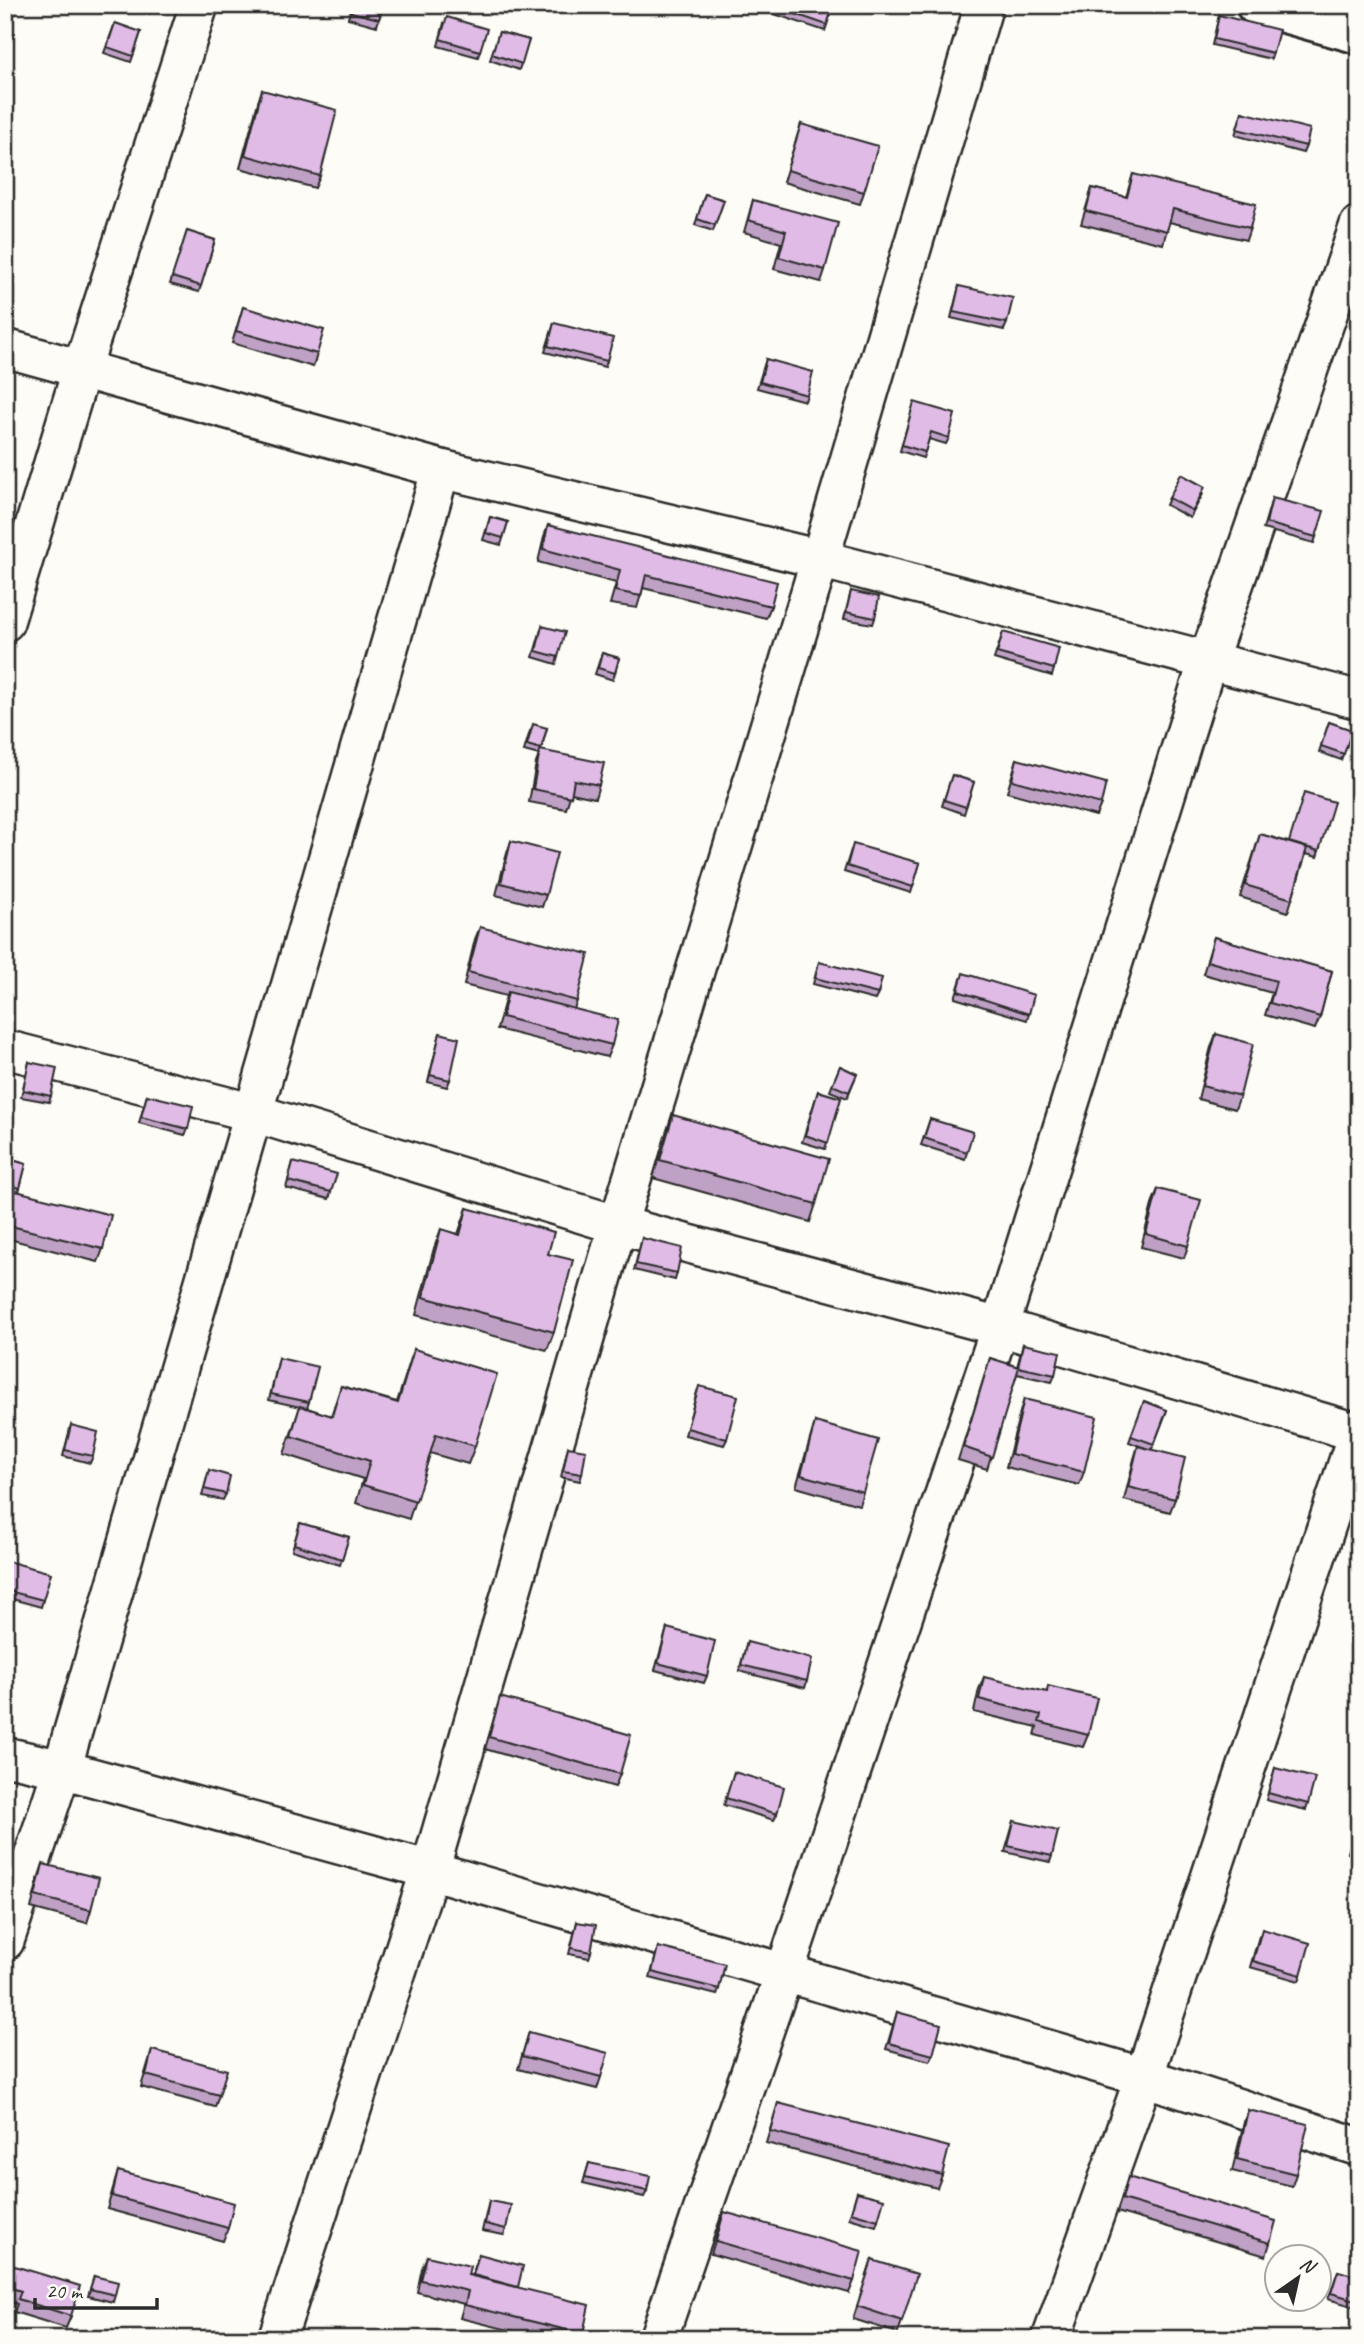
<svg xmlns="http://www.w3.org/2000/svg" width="1364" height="2344" viewBox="0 0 1364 2344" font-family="Caveat,sans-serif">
	<rect width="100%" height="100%" fill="#fdfcf7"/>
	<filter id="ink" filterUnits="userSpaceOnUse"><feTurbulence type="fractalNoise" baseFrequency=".0143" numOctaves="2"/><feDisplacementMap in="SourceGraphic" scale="14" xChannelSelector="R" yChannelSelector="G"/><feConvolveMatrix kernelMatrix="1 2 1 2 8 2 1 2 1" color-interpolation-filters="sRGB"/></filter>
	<g filter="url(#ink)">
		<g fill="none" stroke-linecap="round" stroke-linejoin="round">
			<defs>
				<g id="street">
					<polyline points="5,348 441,469 820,559 1359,700"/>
					<polyline points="5,622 81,371 199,5"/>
					<polyline points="5,1049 254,1113 618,1225 1000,1327 1359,1433"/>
					<polyline points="5,1756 62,1769 430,1870 1144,2077 1359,2147"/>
					<polyline points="5,1941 62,1769 441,469"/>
					<polyline points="277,2339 430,1870 618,1225 820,559 984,5"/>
					<polyline points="658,2339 784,1974 1000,1327 1208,660 1359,225"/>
					<polyline points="1051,2339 1144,2077 1359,1428"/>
				</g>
				<polyline id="secondary" points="1256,5 1359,34"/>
			</defs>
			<use href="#street" stroke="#2b2b2b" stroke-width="42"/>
			<use href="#secondary" stroke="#2b2b2b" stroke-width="44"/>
			<use href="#street" stroke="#fdfcf7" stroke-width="37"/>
			<use href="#secondary" stroke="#fdfcf7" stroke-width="38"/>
		</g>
		<g fill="#c0a1c6" stroke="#2b2b2b" stroke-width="2">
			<polygon points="5,5 18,5 13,18 5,15"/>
			<polygon points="352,5 383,5 377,26 348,18"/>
			<polygon points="761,5 830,5 833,6 825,31 759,9"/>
			<polygon points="1219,15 1273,53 1271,59 1212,45"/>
			<polygon points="115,23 141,32 131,62 104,53"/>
			<polygon points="444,23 480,51 478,57 438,46"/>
			<polygon points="499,32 529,40 519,70 490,60"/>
			<polygon points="262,90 320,176 315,188 240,168 258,102"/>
			<polygon points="1242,112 1306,146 1303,153 1235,135"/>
			<polygon points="801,124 864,192 860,204 783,182"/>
			<polygon points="1133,174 1250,228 1246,240 1169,222 1163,244 1081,224 1092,188 1126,197"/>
			<polygon points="705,194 724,200 713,231 695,225"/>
			<polygon points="753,200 825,270 821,282 774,269 781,243 744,232"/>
			<polygon points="187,231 215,240 199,292 170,284"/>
			<polygon points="959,286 1007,323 1004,330 951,318"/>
			<polygon points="243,307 317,354 313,367 232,343"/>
			<polygon points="554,323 607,361 605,367 545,352"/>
			<polygon points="766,359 807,395 805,401 757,388"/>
			<polygon points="912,409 949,438 946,444 929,439 923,458 900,451"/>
			<polygon points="1203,494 1190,518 1166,505 1169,498"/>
			<polygon points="1272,498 1316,537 1314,543 1263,529"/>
			<polygon points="490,517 508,522 501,545 483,540"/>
			<polygon points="548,525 771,606 766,618 643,588 637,608 610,604 616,583 538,562 544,537"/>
			<polygon points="851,591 875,618 873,624 844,619"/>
			<polygon points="542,626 558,657 556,664 533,657"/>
			<polygon points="1003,632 1054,669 1052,676 994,659"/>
			<polygon points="602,653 619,658 613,680 595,674"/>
			<polygon points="1329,722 1352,730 1341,760 1319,752"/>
			<polygon points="547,728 541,750 599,785 595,798 571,793 566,809 529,802 536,763 539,755 524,751 530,731"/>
			<polygon points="1017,759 1101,804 1096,816 1007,792"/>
			<polygon points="952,775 974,782 964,814 942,806"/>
			<polygon points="1260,834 1319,851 1317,857 1306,854 1288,912 1240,897"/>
			<polygon points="511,841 546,895 542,907 496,895 507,853"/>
			<polygon points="851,850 920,863 911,893 844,872"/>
			<polygon points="480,927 577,1001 574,1009 612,1045 607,1057 497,1029 506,996 464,985 475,939"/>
			<polygon points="1214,937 1332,971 1320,1017 1315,1029 1265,1015 1272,993 1203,974"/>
			<polygon points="819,962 878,994 875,1000 813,984"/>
			<polygon points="961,979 1029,1014 1027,1020 955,998"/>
			<polygon points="440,1033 450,1080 447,1087 428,1082"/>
			<polygon points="1216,1034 1240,1096 1235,1109 1198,1099 1211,1047"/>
			<polygon points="29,1062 51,1096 49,1102 21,1097"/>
			<polygon points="840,1066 857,1074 847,1098 830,1091"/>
			<polygon points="818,1091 841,1098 825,1149 802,1142"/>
			<polygon points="147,1095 188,1129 185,1135 139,1123"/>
			<polygon points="673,1115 816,1204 810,1222 653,1178 666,1133"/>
			<polygon points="930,1119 967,1152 965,1159 921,1145"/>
			<polygon points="5,1158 26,1164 19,1191 103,1249 98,1262 5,1238 5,1228 15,1194 5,1191"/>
			<polygon points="293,1162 331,1192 329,1199 286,1188"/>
			<polygon points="1158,1189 1188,1246 1184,1258 1141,1247 1153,1201"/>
			<polygon points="467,1208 548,1254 554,1332 547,1350 416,1315 434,1248 441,1229 458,1234"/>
			<polygon points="642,1238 677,1273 675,1280 634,1270"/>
			<polygon points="1023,1344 1055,1375 1052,1382 1017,1374 987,1469 958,1460 990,1358 1017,1367"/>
			<polygon points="414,1349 475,1446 468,1464 430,1453 409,1519 356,1503 363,1479 284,1454 300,1407 269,1400 279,1358 309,1402 307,1408 331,1416 341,1386 397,1402"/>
			<polygon points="697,1392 727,1439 724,1445 685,1435"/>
			<polygon points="1024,1399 1084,1472 1079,1485 1006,1467 1020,1412"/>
			<polygon points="1144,1401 1167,1410 1152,1450 1175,1499 1170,1512 1124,1500 1134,1459 1138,1446 1145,1448 1129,1442"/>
			<polygon points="815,1422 863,1492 859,1505 796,1487"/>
			<polygon points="71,1425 93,1456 90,1463 63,1456"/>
			<polygon points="568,1447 582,1474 580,1481 561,1477"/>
			<polygon points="209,1470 226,1494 223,1500 202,1496"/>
			<polygon points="300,1523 349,1537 340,1565 292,1550"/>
			<polygon points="5,1565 43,1600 41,1607 5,1597"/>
			<polygon points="667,1628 707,1676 704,1683 655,1670"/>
			<polygon points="747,1642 807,1681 805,1688 739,1671"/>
			<polygon points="984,1677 1088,1735 1083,1747 1035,1735 1037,1727 974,1712 979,1689"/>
			<polygon points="500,1697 620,1774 615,1787 485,1749"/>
			<polygon points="1275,1768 1308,1804 1306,1810 1266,1800"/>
			<polygon points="734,1772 777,1814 774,1820 724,1805"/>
			<polygon points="1357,1819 1359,1819 1359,1856 1348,1853"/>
			<polygon points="1014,1821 1052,1856 1050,1862 1005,1852"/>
			<polygon points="43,1864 91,1910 87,1923 31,1908 39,1876"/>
			<polygon points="577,1922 591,1952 589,1958 569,1954"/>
			<polygon points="1259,1936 1301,1975 1299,1981 1250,1967"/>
			<polygon points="658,1947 719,1989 717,1995 650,1978"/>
			<polygon points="1359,1994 1359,2012 1354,2011"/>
			<polygon points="897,2012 933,2055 930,2061 886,2049"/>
			<polygon points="529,2032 601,2077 597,2089 518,2069"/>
			<polygon points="152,2050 219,2095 215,2107 141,2087"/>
			<polygon points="778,2103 942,2175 937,2188 766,2143"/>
			<polygon points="1248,2110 1296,2174 1292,2186 1232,2171 1244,2122"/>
			<polygon points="589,2163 647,2191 644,2197 583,2183"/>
			<polygon points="118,2171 228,2228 223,2241 107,2209"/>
			<polygon points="1128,2177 1270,2243 1266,2256 1117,2212"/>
			<polygon points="857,2192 878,2220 876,2226 849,2218"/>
			<polygon points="489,2201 506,2229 504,2235 482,2231"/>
			<polygon points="724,2212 854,2281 849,2293 711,2254"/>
			<polygon points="479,2254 518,2288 583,2334 581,2339 546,2339 460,2318 464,2304 417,2292 422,2268 427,2256 472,2276"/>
			<polygon points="872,2260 902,2321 898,2333 853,2319"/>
			<polygon points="5,2263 71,2316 66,2328 14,2312 17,2304 5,2300"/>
			<polygon points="1338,2271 1359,2277 1359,2308 1328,2299"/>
			<polygon points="94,2276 115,2295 113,2302 88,2296"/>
		</g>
		<g fill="#dfbbe6" stroke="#2b2b2b" stroke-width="2">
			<polygon points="5,5 18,5 16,11 5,8"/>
			<polygon points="352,5 383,5 379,19 351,12"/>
			<polygon points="769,5 830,5 833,6 827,25"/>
			<polygon points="1219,15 1279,30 1273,53 1214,39"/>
			<polygon points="447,17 487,29 480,51 440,39"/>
			<polygon points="115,23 141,32 133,56 107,47"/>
			<polygon points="499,32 529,40 522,64 492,54"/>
			<polygon points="262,90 337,110 320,176 245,155"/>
			<polygon points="1242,112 1310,129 1306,146 1237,129"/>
			<polygon points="801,124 878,146 864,192 787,170"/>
			<polygon points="1133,174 1256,204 1250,228 1173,209 1167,231 1086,211 1092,188 1127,197"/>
			<polygon points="705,194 724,200 715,225 697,219"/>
			<polygon points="753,200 838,223 825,270 779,257 786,231 748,220"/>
			<polygon points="187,231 215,240 201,286 172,277"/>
			<polygon points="959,286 1013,298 1007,323 953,312"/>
			<polygon points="243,307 324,330 317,354 236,331"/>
			<polygon points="554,323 613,338 607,361 548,346"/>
			<polygon points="766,359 813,372 807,395 760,382"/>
			<polygon points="914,402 955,414 949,438 931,432 925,452 902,445"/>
			<polygon points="1181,474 1205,487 1193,511 1169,498"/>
			<polygon points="1272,498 1324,511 1316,537 1266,523"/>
			<polygon points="490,517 508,522 503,538 486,533"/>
			<polygon points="548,525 777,582 771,606 646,575 641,596 615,591 620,570 543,549"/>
			<polygon points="851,591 879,597 875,618 846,612"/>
			<polygon points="542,626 565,632 558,657 536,651"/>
			<polygon points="1003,632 1059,648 1054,669 997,653"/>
			<polygon points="602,653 619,658 615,673 598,668"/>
			<polygon points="1329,722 1352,730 1344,754 1321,746"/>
			<polygon points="533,724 547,728 541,749 527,745"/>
			<polygon points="540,750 604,763 599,785 574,780 571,797 533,789"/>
			<polygon points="1017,759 1106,783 1101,804 1012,780"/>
			<polygon points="952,775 974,782 966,807 944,800"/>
			<polygon points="1304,793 1334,802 1319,851 1289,842"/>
			<polygon points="1260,834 1307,848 1292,899 1245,885"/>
			<polygon points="511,841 557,853 546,895 501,883"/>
			<polygon points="853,844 920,863 913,887 847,866"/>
			<polygon points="480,927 589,954 577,1001 468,972"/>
			<polygon points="1214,937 1332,971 1320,1017 1270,1003 1276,981 1207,961"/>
			<polygon points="819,962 882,978 878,994 815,978"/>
			<polygon points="963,973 1034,995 1029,1014 958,991"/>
			<polygon points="508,992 618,1020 612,1045 502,1017"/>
			<polygon points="440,1033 459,1038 450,1080 430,1075"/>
			<polygon points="1216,1034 1253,1044 1240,1096 1202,1086"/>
			<polygon points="29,1062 57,1068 51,1096 23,1090"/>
			<polygon points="840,1066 857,1074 849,1092 832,1085"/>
			<polygon points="818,1091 841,1098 828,1143 805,1135"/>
			<polygon points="147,1095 193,1106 188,1129 141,1117"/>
			<polygon points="673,1115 829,1159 816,1204 660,1160"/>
			<polygon points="930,1119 973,1132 967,1152 924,1138"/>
			<polygon points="5,1158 26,1164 20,1188 5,1184"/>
			<polygon points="293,1162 337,1174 331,1192 288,1181"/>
			<polygon points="1158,1189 1201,1200 1188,1246 1146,1234"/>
			<polygon points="16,1191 111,1215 103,1249 7,1225"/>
			<polygon points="467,1208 554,1232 548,1254 573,1260 554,1332 423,1297 441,1229 460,1235"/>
			<polygon points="642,1238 682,1248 677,1273 636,1264"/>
			<polygon points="1023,1344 1060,1352 1055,1375 1018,1367"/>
			<polygon points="414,1349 497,1374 475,1446 436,1434 416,1501 363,1485 370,1461 291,1436 300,1406 332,1416 341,1386 398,1403"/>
			<polygon points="279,1358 318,1367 309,1402 271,1394"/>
			<polygon points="990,1358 1019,1367 992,1457 963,1447"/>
			<polygon points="699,1386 738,1396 727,1439 687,1428"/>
			<polygon points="1024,1399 1097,1417 1084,1472 1011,1454"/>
			<polygon points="1144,1401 1167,1410 1154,1444 1131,1436"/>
			<polygon points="815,1422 878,1440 863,1492 801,1475"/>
			<polygon points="71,1425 98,1432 93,1456 65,1450"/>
			<polygon points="1138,1446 1185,1458 1175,1499 1128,1487"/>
			<polygon points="568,1447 586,1450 582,1474 563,1471"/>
			<polygon points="209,1470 230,1476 226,1494 204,1489"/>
			<polygon points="300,1523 349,1537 342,1559 294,1544"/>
			<polygon points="7,1561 51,1573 43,1600 5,1590 5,1566"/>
			<polygon points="667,1628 715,1641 707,1676 658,1663"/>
			<polygon points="747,1642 812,1659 807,1681 741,1665"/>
			<polygon points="984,1677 1047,1692 1048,1686 1097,1698 1088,1735 1039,1722 1041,1715 979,1699"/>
			<polygon points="500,1697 631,1735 620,1774 489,1737"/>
			<polygon points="1275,1768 1315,1778 1308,1804 1268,1793"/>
			<polygon points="734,1772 784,1787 777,1814 726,1798"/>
			<polygon points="1357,1819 1359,1819 1359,1849 1350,1847"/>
			<polygon points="1014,1821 1058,1831 1052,1856 1008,1846"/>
			<polygon points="43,1864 99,1878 91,1910 35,1896"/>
			<polygon points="577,1922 596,1925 591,1952 571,1948"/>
			<polygon points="1262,1929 1310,1943 1301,1975 1253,1961"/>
			<polygon points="658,1947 725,1964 719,1989 652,1972"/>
			<polygon points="897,2012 941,2024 933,2055 889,2043"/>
			<polygon points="529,2032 608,2053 601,2077 522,2056"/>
			<polygon points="152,2050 227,2070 219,2095 146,2075"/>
			<polygon points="778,2103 949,2147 942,2175 770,2131"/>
			<polygon points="1248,2110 1308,2124 1296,2174 1237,2159"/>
			<polygon points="589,2163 650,2176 647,2191 585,2177"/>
			<polygon points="118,2171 234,2203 228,2228 112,2196"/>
			<polygon points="1128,2177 1276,2221 1270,2243 1122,2199"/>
			<polygon points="857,2192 884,2199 878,2220 851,2212"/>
			<polygon points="489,2201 511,2205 506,2229 485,2224"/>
			<polygon points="724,2212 862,2251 854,2281 716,2241"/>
			<polygon points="479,2254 523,2266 518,2287 473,2275"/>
			<polygon points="427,2256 470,2266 468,2275 589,2305 583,2334 465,2305 468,2291 421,2280"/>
			<polygon points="872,2260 917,2274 902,2321 857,2306"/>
			<polygon points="5,2263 80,2286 71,2316 18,2299 21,2291 5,2286"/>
			<polygon points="1338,2271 1359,2277 1359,2301 1331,2293"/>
			<polygon points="94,2276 118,2282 115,2295 90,2289"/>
		</g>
	</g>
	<rect width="1364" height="2344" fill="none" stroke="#fdfcf7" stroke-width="28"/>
	<rect x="14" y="14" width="1336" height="2316" fill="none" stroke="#2b2b2b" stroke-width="2.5" filter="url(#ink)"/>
	<g transform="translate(1298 2278) rotate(34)"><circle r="33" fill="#fdfcf7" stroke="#a9a8a5" stroke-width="2"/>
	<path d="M0-5L12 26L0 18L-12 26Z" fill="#2b2b2b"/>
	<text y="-10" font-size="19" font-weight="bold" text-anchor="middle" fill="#2b2b2b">N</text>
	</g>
	<path d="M35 2298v10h122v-10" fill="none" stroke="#2b2b2b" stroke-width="3.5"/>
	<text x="46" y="2298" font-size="21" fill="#2b2b2b" stroke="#fdfcf7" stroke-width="5" paint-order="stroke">20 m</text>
</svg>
